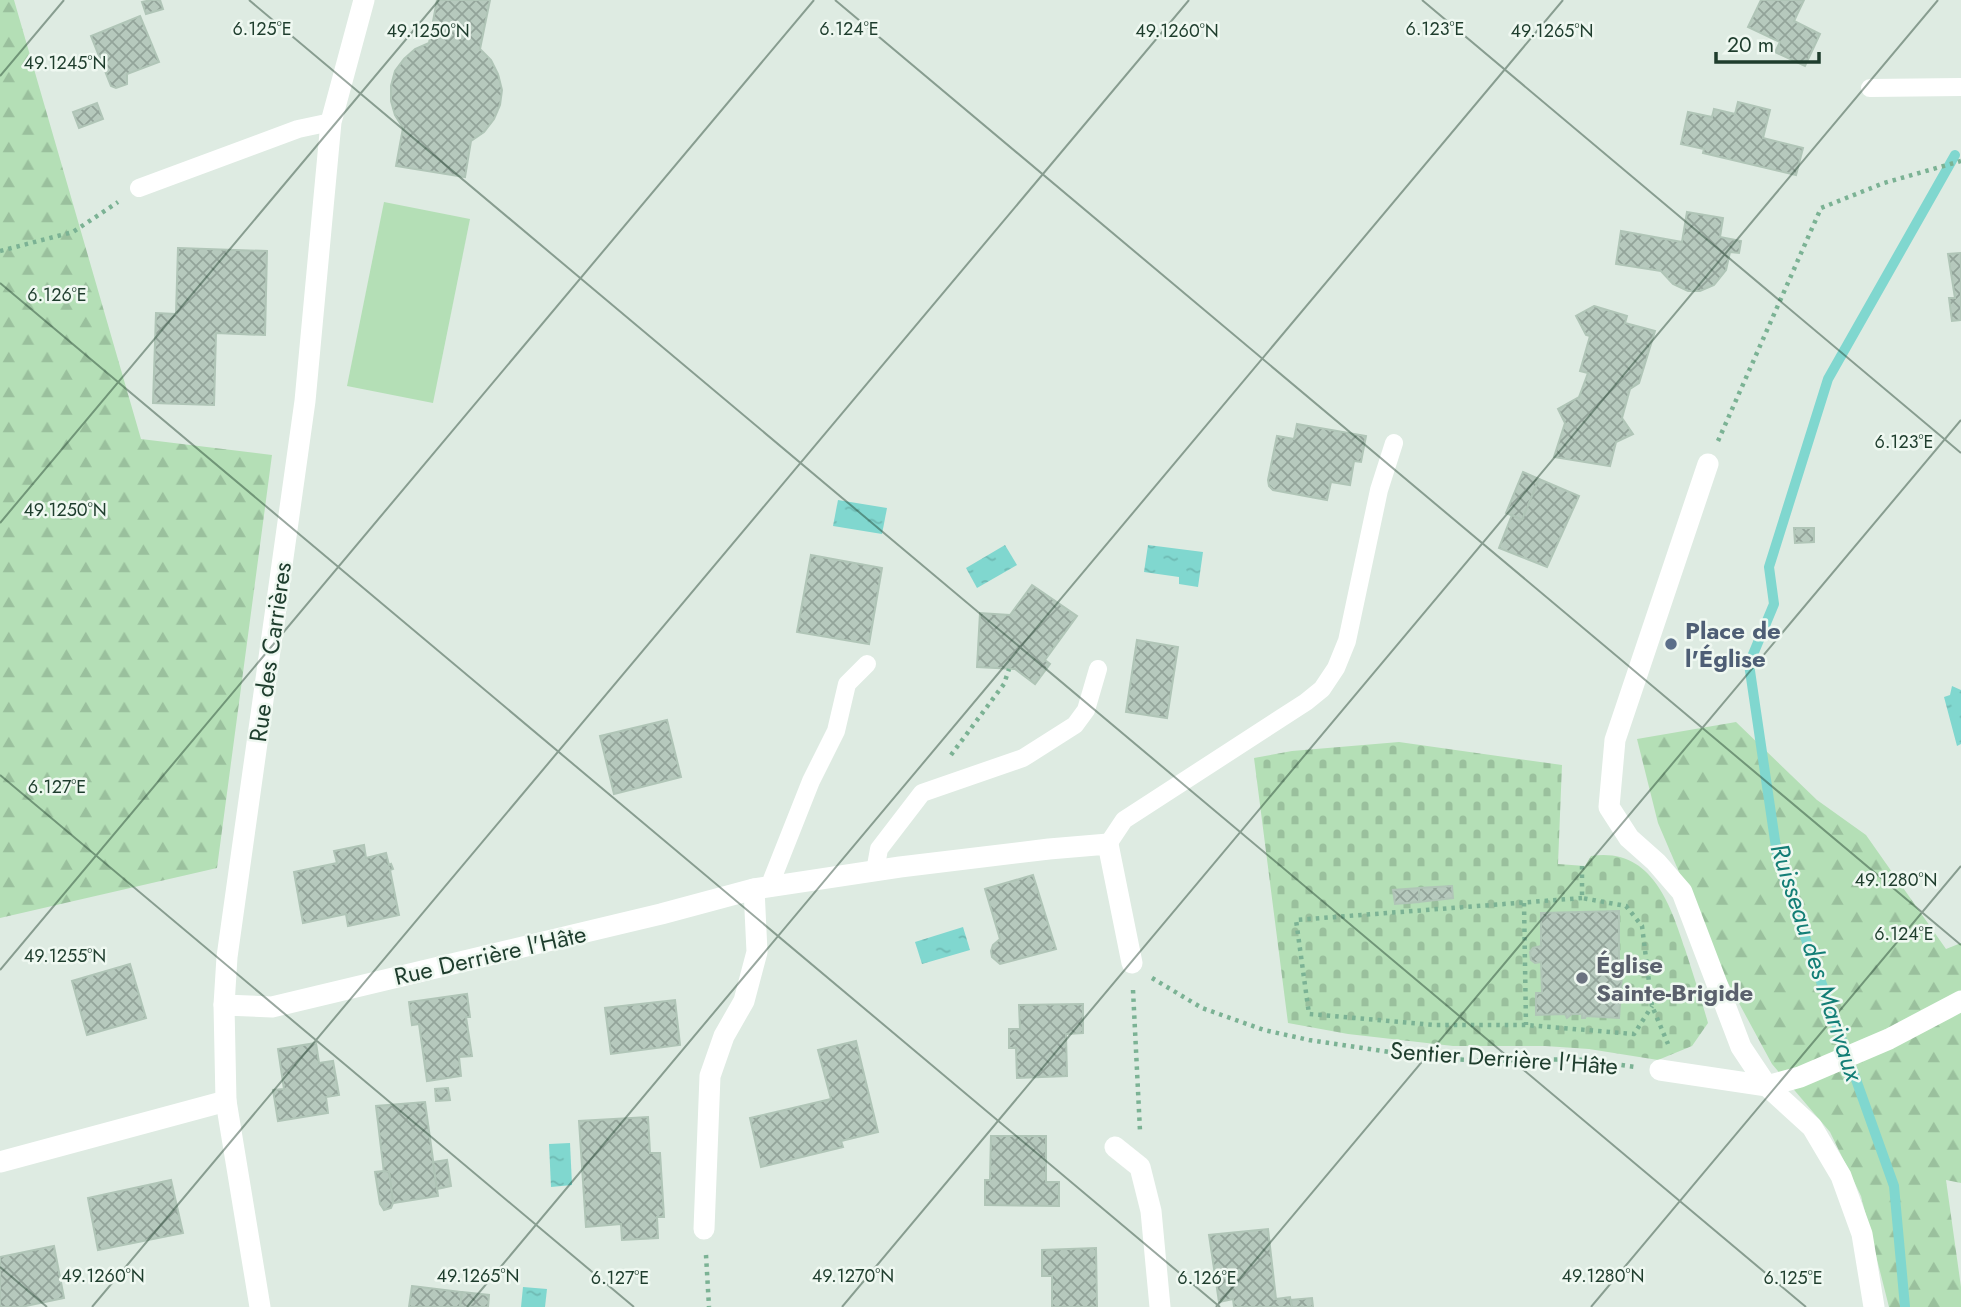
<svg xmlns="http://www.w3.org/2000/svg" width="1961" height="1307" viewBox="0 0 1961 1307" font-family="Jost,sans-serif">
	<defs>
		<pattern id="forest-firs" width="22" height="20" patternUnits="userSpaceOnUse" patternTransform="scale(1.75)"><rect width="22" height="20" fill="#b4dfb6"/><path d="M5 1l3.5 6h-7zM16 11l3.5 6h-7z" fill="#9ac09d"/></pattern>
		<pattern id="cemetery-stones" width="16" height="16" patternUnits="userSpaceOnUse" patternTransform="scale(1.75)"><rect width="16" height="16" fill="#b4dfb6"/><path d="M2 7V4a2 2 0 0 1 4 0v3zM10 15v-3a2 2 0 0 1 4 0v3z" fill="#9ac09d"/></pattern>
		<pattern id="water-ripples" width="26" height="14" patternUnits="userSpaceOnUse" patternTransform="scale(1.75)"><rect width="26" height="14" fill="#80d7cf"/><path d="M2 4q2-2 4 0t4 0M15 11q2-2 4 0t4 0" fill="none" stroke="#6eb9b2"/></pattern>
		<pattern id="building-cross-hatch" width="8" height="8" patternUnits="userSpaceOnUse" patternTransform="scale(1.75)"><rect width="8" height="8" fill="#b6c9bd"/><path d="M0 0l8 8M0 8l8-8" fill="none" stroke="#93a49a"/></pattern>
	</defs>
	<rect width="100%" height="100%" fill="#deebe2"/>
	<polygon fill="#b4dfb6" points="384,202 470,219 433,403 347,386"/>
	<g fill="url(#forest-firs)">
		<polygon points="0,0 14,0 141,439 272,455 217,868 0,918"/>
		<polygon points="1736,722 1817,800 1866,835 1946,949 1961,943 1961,1183 1946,1180 1961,1287 1961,1307 1889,1307 1861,1196 1830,1132 1772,1064 1721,970 1658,823 1637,739"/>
	</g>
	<path fill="url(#cemetery-stones)" fill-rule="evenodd" d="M1399 742 1562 765 1558 864 1585 866 1591 856C1651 847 1670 903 1685 949 1693 974 1701 998 1708 1023L1692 1046 1658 1060 1589 1049 1545 1046H1453L1348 1034 1288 1023 1254 758 1292 751ZM1619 912V962H1623L1619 1018 1586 1016 1585 1018H1582V1014H1572L1567 1018 1565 1014 1537 1015 1536 994 1542 993 1541 962 1535 963 1530 952 1533 948 1541 946V913Z"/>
	<g fill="url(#water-ripples)">
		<polygon points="838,500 887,508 882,534 833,526"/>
		<polygon points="1005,545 1017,565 977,588 966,568"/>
		<polygon points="1148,545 1203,552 1198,587 1179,584 1179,577 1144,572"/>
		<polygon points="1952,686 1961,690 1961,744 1957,746 1944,697 1950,695"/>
		<polygon points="963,927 970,950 922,964 915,942"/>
		<polygon points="570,1143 572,1185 551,1187 549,1144"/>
		<polygon points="523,1287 547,1289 545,1307 521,1307"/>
	</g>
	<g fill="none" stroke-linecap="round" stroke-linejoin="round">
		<polyline stroke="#80d7cf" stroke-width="10" points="1905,1307 1894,1186 1778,861 1749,664 1774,604 1769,567 1828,379 1955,155"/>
	</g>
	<g fill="url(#building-cross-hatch)" stroke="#b0c5b7" stroke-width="2">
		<polygon points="151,0 160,0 163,9 146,14 142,2"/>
		<polygon points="437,0 490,0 480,49 491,60 498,74 502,90 500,105 494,119 484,132 471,141 465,177 396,166 403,128 395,115 391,101 391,86 395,71 404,59 415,49 429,43"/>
		<polygon points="1761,0 1804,0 1794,21 1820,34 1805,66 1775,52 1780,42 1748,27"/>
		<polygon points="140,16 159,62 127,74 127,84 116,88 111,86 91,36"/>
		<polygon points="1738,102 1770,110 1763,138 1803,148 1796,175 1703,153 1704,149 1681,144 1688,112 1712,117 1714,109 1735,114"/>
		<polygon points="97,103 103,119 79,128 73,112"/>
		<polygon points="1687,212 1723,218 1720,237 1741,241 1739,253 1730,252 1726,270 1714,285 1700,291 1688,291 1673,284 1661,271 1616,264 1621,231 1682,242"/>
		<polygon points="178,248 267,251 265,335 216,333 214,405 153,403 156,313 176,314"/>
		<polygon points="1961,253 1961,320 1952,321 1949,298 1955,298 1948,254"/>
		<polygon points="1594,306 1627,316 1625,323 1655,331 1639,383 1630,389 1622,418 1633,434 1616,442 1610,466 1554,457 1565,423 1558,409 1579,397 1588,373 1580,371 1590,336 1586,335 1576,316"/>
		<polygon points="1297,424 1366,436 1361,462 1354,461 1350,485 1331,482 1327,500 1273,490 1269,486 1268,480 1277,436 1294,439"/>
		<polygon points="1523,472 1539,479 1522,520 1506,513"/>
		<polygon points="1539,479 1579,496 1547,567 1499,548 1512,515 1522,520"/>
		<polygon points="1794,528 1814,528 1814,542 1795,543"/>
		<polygon points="811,555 882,568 869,644 797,632"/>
		<polygon points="1032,585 1077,616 1045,660 1050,664 1035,684 1015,669 977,667 980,613 1010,615"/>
		<polygon points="1137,640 1178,647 1167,718 1126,712"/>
		<polygon points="667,720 681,777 614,794 600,736"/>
		<polygon points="364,845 366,858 386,853 389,865 391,864 393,869 390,870 399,915 348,926 346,914 303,923 294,872 337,863 334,851"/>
		<polygon points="1033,875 1056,949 1000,964 992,957 991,951 993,945 1000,939 985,889"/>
		<polygon points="1452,886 1453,898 1419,902 1419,888"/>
		<polygon points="1419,888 1419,902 1395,904 1393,890"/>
		<polygon points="1619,911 1619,962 1623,962 1619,1018 1586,1016 1585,1018 1582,1018 1582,1014 1572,1014 1567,1018 1565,1014 1536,1015 1536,993 1542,993 1541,962 1535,963 1531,960 1530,952 1533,948 1541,946 1541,913"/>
		<polygon points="130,964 146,1018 87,1035 72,981"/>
		<polygon points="467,994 470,1017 466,1017 472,1056 459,1057 461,1076 427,1081 419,1024 412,1025 409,1002"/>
		<polygon points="675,1000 680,1045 611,1054 605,1008"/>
		<polygon points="1083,1004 1083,1033 1066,1034 1067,1076 1017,1078 1016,1048 1009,1048 1009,1029 1020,1029 1019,1005"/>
		<polygon points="856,1041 878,1132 841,1141 843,1147 761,1167 750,1118 831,1099 818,1050"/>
		<polygon points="316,1043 319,1063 333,1061 339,1095 326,1097 328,1113 278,1121 273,1090 284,1089 278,1049"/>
		<polygon points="448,1088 450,1100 436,1101 435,1089"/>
		<polygon points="425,1102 438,1196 393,1203 389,1172 384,1173 376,1106"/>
		<polygon points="648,1117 650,1153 660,1153 664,1217 657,1217 658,1238 622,1240 621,1224 586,1227 579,1121"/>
		<polygon points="991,1136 1046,1136 1046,1182 1059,1182 1059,1206 985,1205 985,1180 990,1180"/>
		<polygon points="447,1160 451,1186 437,1189 433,1162"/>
		<polygon points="384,1171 389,1172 393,1203 391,1208 384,1210 380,1204 375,1172"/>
		<polygon points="171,1180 183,1233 98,1250 88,1198"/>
		<polygon points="1268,1229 1276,1299 1290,1297 1292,1307 1234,1307 1233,1299 1219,1302 1209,1235"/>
		<polygon points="54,1246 64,1298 21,1307 0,1307 0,1257"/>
		<polygon points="1096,1248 1097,1307 1052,1307 1052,1276 1042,1276 1042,1250"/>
		<polygon points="412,1286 462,1292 460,1307 409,1307"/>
		<polygon points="462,1292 489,1295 488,1307 460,1307"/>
		<polygon points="1312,1298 1313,1307 1292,1307 1291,1300"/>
	</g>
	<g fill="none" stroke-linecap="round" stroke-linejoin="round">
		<g stroke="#7bb294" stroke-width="4.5" stroke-dasharray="3.5 5" stroke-linecap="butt">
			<polyline points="0,251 73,232 118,202"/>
			<polyline points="1718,441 1821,208 1884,183 1961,161"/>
			<polyline points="951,755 1004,684 1009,669"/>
			<polyline points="1582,866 1582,898 1626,906 1642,926 1652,1006 1668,1044"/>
			<polyline points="1582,898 1296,920 1309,1014 1435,1025 1526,1025 1634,1034 1652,1006"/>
			<polyline points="1524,903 1526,1025"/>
			<polyline points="1152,978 1202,1008 1264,1030 1309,1040 1429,1058 1493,1061 1576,1059 1636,1067"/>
			<polyline points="1133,990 1140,1131"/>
			<polyline points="706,1255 709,1307"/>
		</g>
		<g stroke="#fff" stroke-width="18">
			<polyline points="1870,88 1961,87"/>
			<polyline points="139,188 298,129 331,122"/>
			<polyline points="1108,844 1124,820 1306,702 1322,689 1336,668 1347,641 1379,490 1394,443"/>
			<polyline points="875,871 879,849 922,793 1023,758 1075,725 1086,710 1098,669"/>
			<polyline points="769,887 811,781 836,731 847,684 867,664"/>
		</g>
		<g stroke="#fff" stroke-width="21">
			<polyline points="1708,464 1615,740 1609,807 1629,838 1656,862 1682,892 1741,1047 1767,1086 1812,1127 1841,1176 1862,1234 1874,1307"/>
			<polyline points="224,1005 272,1007 661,914 754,889 900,867 1049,849 1108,844 1132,963"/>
			<polyline points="1660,1070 1767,1086 1800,1077 1889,1039 1961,1001"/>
			<polyline points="1115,1147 1140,1167 1151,1211 1160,1307"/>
			<polyline points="0,1162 226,1101"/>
			<polyline points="704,1229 710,1076 724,1036 744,1001 757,952 754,889"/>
			<polyline points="260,1307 226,1101 224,1005 227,957 305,401 331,122 364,0"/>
		</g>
	</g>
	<path fill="none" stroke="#1e3d2d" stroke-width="2" stroke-opacity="0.45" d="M249 0 1806 1307M835 0 1961 945M1422 0 1961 453M0 76 64 0M0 283 1220 1307M0 523 439 0M0 775 634 1307M0 970 814 0M0 1267 47 1307M92 1307 1189 0M467 1307 1563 0M842 1307 1938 0M1216 1307 1961 420M1591 1307 1961 866"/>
	<circle fill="#5c6f8a" stroke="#eff8f1" stroke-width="2.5" cx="1671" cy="644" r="7"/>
	<circle fill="#6b7280" stroke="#eff8f1" stroke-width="2.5" cx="1582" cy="978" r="7"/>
	<g text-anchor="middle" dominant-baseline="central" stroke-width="5" stroke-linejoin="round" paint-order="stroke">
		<g font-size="24" font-weight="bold" fill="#4e5e75" stroke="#eff8f1" text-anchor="start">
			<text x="1685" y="630">Place de<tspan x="1685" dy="28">l'Église</tspan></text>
		</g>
		<g font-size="24" fill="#1e3d2d" stroke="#eff8f1">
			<text transform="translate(270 652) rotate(-82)">Rue des Carrières</text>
			<text transform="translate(490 955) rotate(-13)">Rue Derrière l'Hâte</text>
			<text transform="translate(1504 1058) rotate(4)">Sentier Derrière l'Hâte</text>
		</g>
		<g font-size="24" font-weight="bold" fill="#5b616d" stroke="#eff8f1" text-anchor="start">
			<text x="1596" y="964">Église<tspan x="1596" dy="28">Sainte-Brigide</tspan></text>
		</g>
		<g font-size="26" font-style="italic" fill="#137e76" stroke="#eff8f1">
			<text transform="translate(1817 962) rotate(72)">Ruisseau des Marivaux</text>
		</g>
	</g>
	<g font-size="18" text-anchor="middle" fill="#1e3d2d" stroke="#eff8f1" stroke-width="5" stroke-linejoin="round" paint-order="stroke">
		<text x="262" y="35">6.125°E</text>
		<text x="1435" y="35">6.123°E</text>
		<text x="849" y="35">6.124°E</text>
		<text x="428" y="37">49.1250°N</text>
		<text x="1177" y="37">49.1260°N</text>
		<text x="1552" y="37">49.1265°N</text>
		<text x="65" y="69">49.1245°N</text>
		<text x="57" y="301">6.126°E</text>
		<text x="1904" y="448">6.123°E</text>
		<text x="65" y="516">49.1250°N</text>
		<text x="57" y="793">6.127°E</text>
		<text x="1896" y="886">49.1280°N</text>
		<text x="1904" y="940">6.124°E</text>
		<text x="65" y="962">49.1255°N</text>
		<text x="103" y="1282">49.1260°N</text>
		<text x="478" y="1282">49.1265°N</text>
		<text x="853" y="1282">49.1270°N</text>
		<text x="1603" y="1282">49.1280°N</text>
		<text x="620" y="1284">6.127°E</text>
		<text x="1207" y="1284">6.126°E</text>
		<text x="1793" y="1284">6.125°E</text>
	</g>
	<path d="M1716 52v10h103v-10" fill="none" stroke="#1e3d2d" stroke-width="3.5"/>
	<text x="1727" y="52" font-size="21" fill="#1e3d2d" stroke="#eff8f1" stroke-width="5" paint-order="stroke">20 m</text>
</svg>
